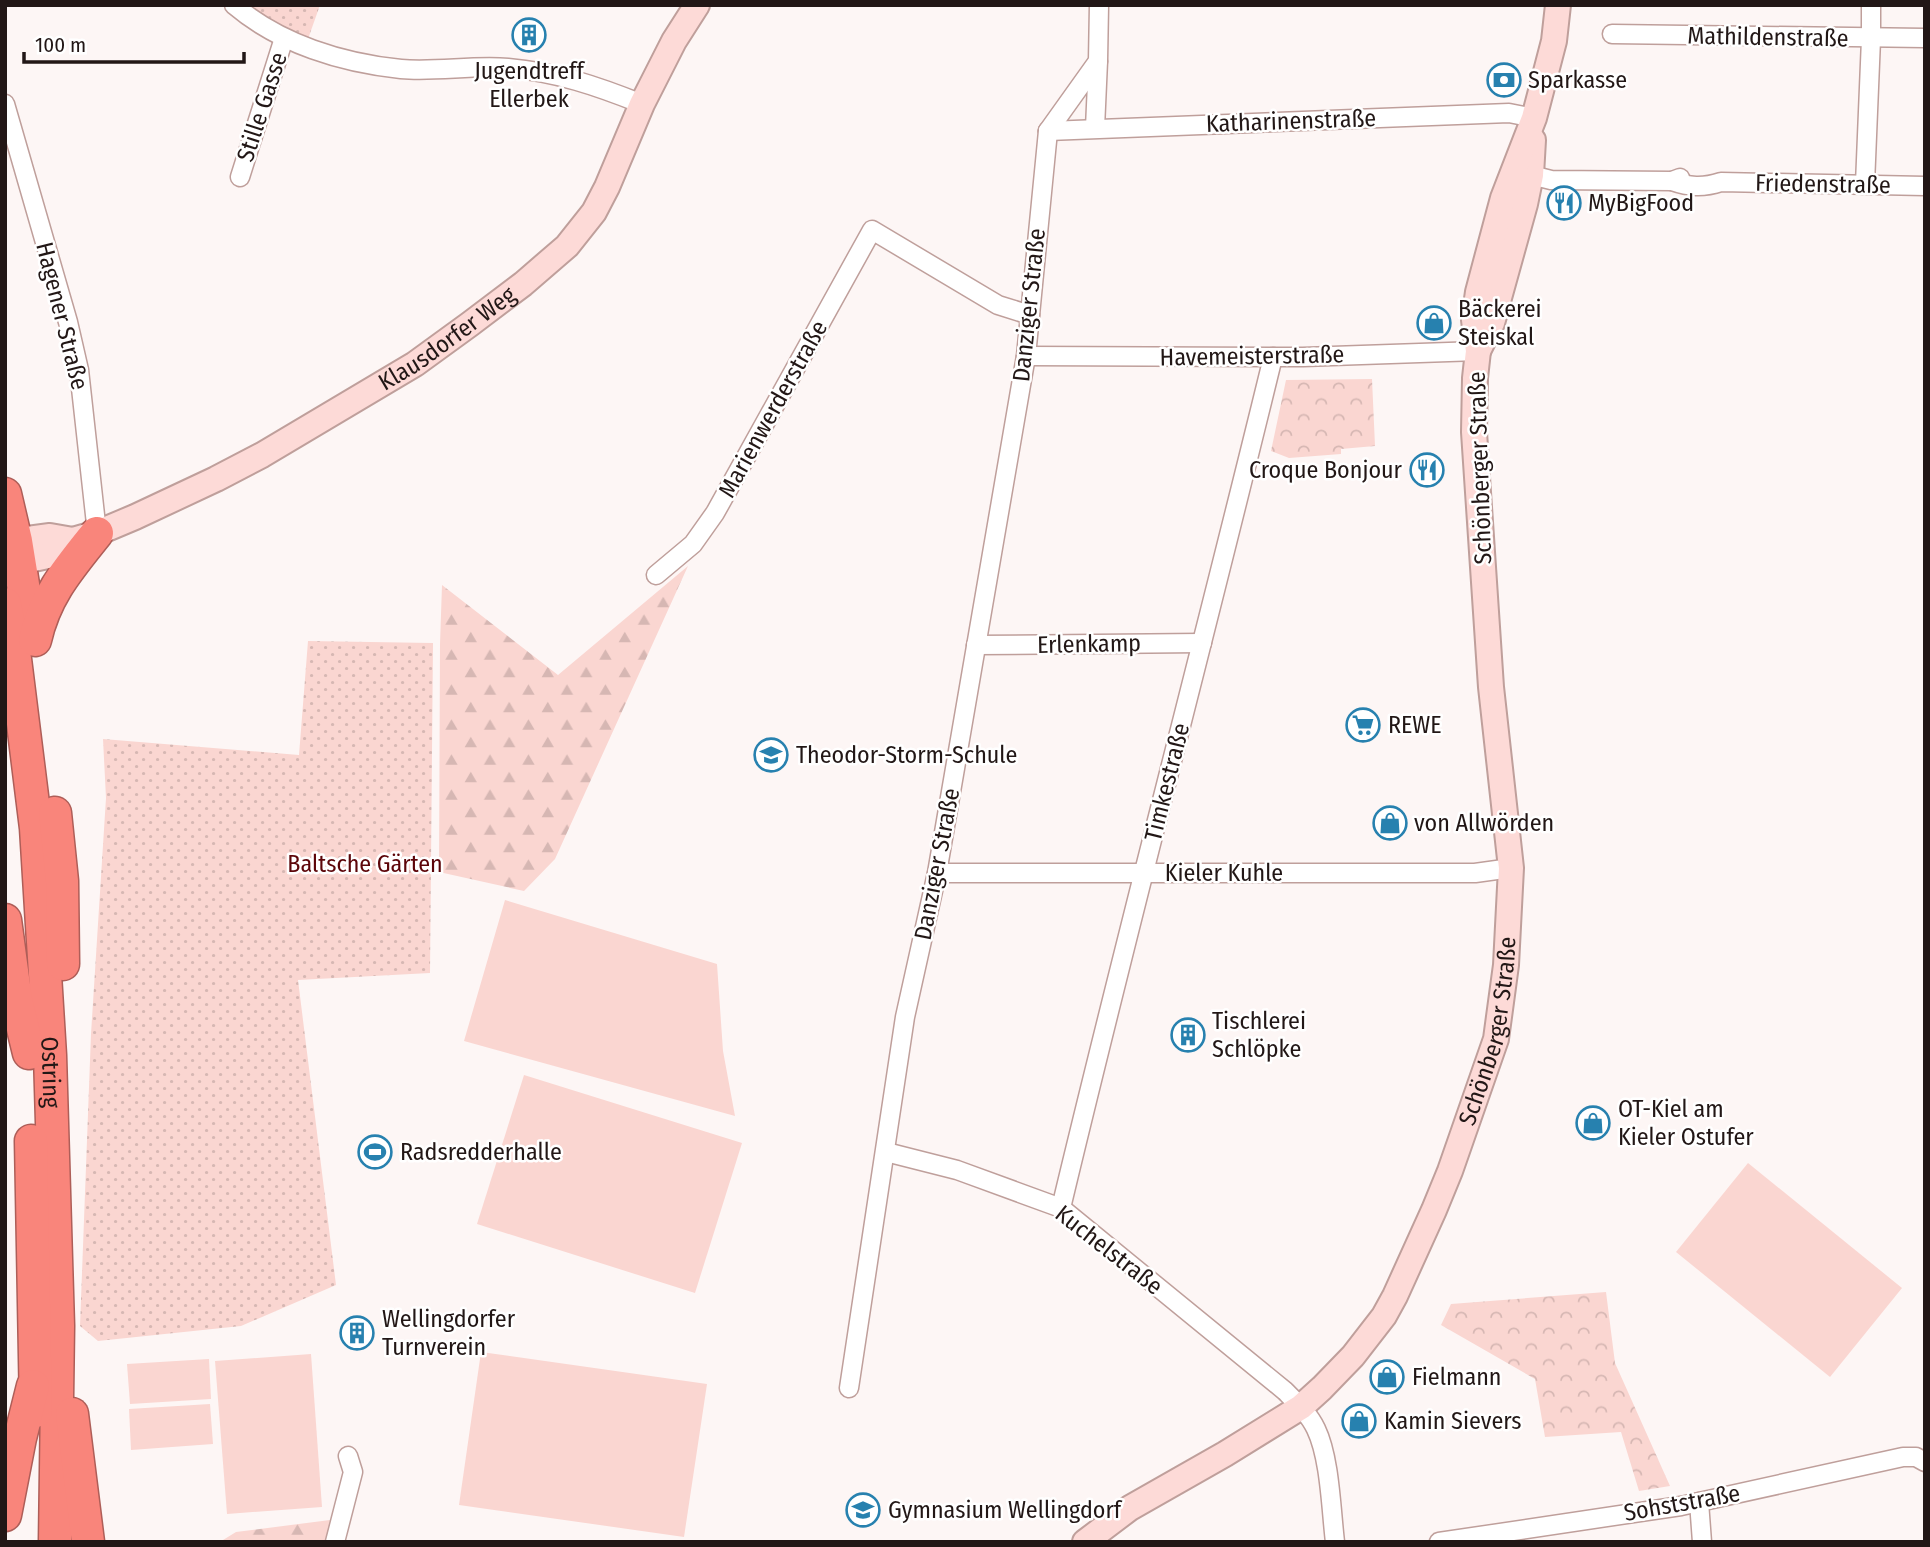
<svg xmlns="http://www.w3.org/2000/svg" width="1930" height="1547" viewBox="0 0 1930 1547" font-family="'Fira Sans Condensed',sans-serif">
	<defs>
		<pattern id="forest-firs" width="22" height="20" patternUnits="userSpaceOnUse" patternTransform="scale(1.75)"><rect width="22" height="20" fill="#fad6d1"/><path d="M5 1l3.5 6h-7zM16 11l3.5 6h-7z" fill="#d6b7b3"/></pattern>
		<pattern id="park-crowns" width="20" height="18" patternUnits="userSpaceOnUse" patternTransform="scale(1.75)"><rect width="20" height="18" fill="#fad6d1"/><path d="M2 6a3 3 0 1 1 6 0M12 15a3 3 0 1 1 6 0" fill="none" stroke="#d6b7b3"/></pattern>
		<pattern id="garden-dots" width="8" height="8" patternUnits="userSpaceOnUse" patternTransform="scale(1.75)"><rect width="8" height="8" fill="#fad6d1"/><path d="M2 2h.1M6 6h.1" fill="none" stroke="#d6b7b3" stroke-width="1.8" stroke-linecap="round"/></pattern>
	</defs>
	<rect width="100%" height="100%" fill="#fdf6f5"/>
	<g fill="url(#forest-firs)">
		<polygon points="688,566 555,859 524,891 439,872 440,644 442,585 558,675"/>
		<polygon points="330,1520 327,1542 198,1542 223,1540 236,1532"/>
	</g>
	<g fill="url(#park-crowns)">
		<polygon points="1372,379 1375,446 1341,449 1341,454 1289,458 1271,451 1286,380"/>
		<polygon points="1606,1292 1615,1363 1670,1486 1639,1491 1621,1432 1545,1437 1535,1379 1441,1325 1451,1304"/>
	</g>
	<g fill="url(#garden-dots)">
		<polygon points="245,5 320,5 308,39 256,14"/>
		<polygon points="308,641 433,643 430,973 298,980 336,1285 241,1326 98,1341 80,1326 91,1034 106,798 103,739 299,755"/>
	</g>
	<g fill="#fad6d1">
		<polygon points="505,900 717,964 723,1051 735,1116 464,1041"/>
		<polygon points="524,1075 742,1143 695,1293 477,1224"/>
		<polygon points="1748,1163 1902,1288 1830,1377 1676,1252"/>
		<polygon points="481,1352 707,1384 684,1537 459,1505"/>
		<polygon points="311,1354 322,1507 227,1514 215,1361"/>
		<polygon points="209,1359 211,1399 130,1404 127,1364"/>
		<polygon points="210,1404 213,1444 131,1450 129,1409"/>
	</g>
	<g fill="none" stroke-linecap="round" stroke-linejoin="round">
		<defs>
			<g id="street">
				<path d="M234 5C280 44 342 63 401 69 436 72 473 65 508 68 556 72 597 86 642 104"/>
				<polyline points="1612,34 1925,38"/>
				<polyline points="5,104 68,322 79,370 97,533"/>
				<polyline points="1095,128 1098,61"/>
				<polyline points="1048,131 1509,113 1534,118"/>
				<polyline points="1048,131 1098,61 1099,5"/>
				<polyline points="1531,175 1551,180 1672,181 1680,178"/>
				<polyline points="240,177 284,38"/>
				<path d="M1672 181C1689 187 1703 188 1721 182L1925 186"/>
				<polyline points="1865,184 1871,39 1871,5"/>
				<polyline points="1026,356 1303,357 1478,351"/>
				<polyline points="656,575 693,544 715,513 872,230 998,305 1030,315"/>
				<polyline points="976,645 1202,643"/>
				<polyline points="937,873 1475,873 1511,868"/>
				<path d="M886 1152 957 1170 1061 1208 1285 1391C1296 1402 1309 1414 1316 1429 1330 1458 1331 1509 1335 1542"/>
				<path d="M1061 1208C1129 923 1204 641 1273 357"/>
				<polyline points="849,1388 905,1017 937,873 1026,356 1048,131"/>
				<polyline points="1699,1502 1702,1542"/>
				<polyline points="335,1542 353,1472 348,1456"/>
				<polyline points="1439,1542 1681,1506 1903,1457 1916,1457 1925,1462"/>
			</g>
			<g id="secondary">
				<polyline points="1478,351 1492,323 1525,204 1531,175 1533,140"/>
				<polyline points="5,542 50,536 73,540"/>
				<path id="s1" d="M5 563 20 562 52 555 73 540 97 533 135 517 216 479 262 455 415 364 470 324 523 284 567 246 594 212 607 187 642 104 674 41 697 5"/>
				<path id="s2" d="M1085 1542 1130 1508 1225 1454 1301 1407 1322 1388 1353 1356 1384 1316 1395 1296 1434 1210 1450 1171 1496 1039 1506 965 1511 868 1491 687 1474 432 1475 378 1478 351 1474 320 1478 292 1503 198 1534 118 1554 41 1558 5"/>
			</g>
			<g id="highway">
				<polyline points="5,494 16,541 31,634"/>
				<path id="s3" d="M5 604 14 651 36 828 50 1055 58 1326 55 1542"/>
				<path d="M35 640C45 595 69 568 97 533"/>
				<polyline points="55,813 62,881 63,964"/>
				<polyline points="5,920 16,1000 29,1053"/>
				<polyline points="31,1141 36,1411"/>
				<polyline points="72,1414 88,1542"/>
				<polyline points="5,1515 20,1438 33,1386"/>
			</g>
		</defs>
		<use href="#street" stroke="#bf9f9b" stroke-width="21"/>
		<use href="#secondary" stroke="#bf9f9b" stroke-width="28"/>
		<use href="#highway" stroke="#ae5e58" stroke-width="35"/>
		<use href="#street" stroke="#fff" stroke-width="18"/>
		<use href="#secondary" stroke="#fddad7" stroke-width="24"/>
		<use href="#highway" stroke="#f9857b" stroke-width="32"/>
	</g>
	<defs>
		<symbol id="building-ring" viewBox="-11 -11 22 22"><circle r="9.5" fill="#fff" stroke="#2781af" stroke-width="1.5"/><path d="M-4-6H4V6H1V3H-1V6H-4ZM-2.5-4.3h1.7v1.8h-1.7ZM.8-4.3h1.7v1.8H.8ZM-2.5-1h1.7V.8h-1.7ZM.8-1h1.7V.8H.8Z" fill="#2781af"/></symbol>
		<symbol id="bank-ring" viewBox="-11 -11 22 22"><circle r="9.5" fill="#fff" stroke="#2781af" stroke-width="1.5"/><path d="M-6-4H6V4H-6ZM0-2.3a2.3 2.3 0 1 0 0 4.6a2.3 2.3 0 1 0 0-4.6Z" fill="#2781af"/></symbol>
		<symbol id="restaurant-ring" viewBox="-11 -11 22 22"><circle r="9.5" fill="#fff" stroke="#2781af" stroke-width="1.5"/><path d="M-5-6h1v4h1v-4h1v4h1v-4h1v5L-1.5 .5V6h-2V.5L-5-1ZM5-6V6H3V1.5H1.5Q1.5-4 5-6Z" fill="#2781af"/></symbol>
		<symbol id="shop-ring" viewBox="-11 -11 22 22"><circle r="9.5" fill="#fff" stroke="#2781af" stroke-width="1.5"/><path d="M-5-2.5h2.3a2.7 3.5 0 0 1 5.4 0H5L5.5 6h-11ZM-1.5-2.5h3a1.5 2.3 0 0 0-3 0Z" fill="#2781af"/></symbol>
		<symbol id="supermarket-ring" viewBox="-11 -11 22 22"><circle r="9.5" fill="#fff" stroke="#2781af" stroke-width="1.5"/><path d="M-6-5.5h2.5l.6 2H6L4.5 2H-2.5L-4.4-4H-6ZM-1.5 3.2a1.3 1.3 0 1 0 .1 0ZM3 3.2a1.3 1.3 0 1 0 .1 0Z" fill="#2781af"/></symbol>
		<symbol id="school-ring" viewBox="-11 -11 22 22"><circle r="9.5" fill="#fff" stroke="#2781af" stroke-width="1.5"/><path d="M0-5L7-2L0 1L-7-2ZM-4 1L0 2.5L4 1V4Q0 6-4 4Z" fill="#2781af"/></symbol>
		<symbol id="stadium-ring" viewBox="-11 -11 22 22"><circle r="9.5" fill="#fff" stroke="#2781af" stroke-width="1.5"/><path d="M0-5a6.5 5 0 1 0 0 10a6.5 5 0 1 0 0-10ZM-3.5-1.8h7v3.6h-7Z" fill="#2781af"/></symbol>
	</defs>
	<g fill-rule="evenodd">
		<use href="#building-ring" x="510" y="16" width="38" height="38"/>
		<use href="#bank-ring" x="1485" y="61" width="38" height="38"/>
		<use href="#restaurant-ring" x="1545" y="184" width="38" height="38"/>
		<use href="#shop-ring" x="1415" y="304" width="38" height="38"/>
		<use href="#restaurant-ring" x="1408" y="451" width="38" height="38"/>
		<use href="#supermarket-ring" x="1344" y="706" width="38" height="38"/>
		<use href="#school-ring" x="752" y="736" width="38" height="38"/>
		<use href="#shop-ring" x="1371" y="804" width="38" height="38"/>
		<use href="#building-ring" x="1169" y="1016" width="38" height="38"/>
		<use href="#shop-ring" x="1574" y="1104" width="38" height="38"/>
		<use href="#stadium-ring" x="356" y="1133" width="38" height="38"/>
		<use href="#building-ring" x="338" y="1314" width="38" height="38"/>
		<use href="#shop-ring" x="1368" y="1358" width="38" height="38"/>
		<use href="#shop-ring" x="1340" y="1402" width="38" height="38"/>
		<use href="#school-ring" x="844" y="1491" width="38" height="38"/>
	</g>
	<g text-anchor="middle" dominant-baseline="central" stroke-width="5" stroke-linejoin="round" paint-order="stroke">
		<g font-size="24" fill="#221716" stroke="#fff">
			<text transform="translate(1768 37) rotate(1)">Mathildenstraße</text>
			<text transform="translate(262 107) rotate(-72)">Stille Gasse</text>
			<text transform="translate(1291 121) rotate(-2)">Katharinenstraße</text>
			<text transform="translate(1823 184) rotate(1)">Friedenstraße</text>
			<text transform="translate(1029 305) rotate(-84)">Danziger Straße</text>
			<text transform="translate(62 316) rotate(76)">Hagener Straße</text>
			<text stroke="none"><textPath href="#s1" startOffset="500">Klausdorfer Weg</textPath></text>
			<text transform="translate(1252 356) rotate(-1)">Havemeisterstraße</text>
			<text transform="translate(773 409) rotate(-61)">Marienwerderstraße</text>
			<text transform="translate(1480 468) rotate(-92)">Schönberger Straße</text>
			<text transform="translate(1089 644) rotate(-1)">Erlenkamp</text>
			<text transform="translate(1167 782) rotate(-76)">Timkestraße</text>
			<text transform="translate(937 864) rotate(-79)">Danziger Straße</text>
			<text x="1224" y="873">Kieler Kuhle</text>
			<text stroke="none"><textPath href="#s2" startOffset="684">Schönberger Straße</textPath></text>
			<text stroke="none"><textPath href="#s3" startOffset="471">Ostring</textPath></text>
			<text transform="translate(1109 1250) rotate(38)">Kuchelstraße</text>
			<text transform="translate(1682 1503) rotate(-10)">Sohststraße</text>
		</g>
		<g font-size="24" fill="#221716" stroke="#fff" text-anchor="start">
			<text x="529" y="71" text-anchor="middle">Jugendtreff<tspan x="529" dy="28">Ellerbek</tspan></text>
			<text x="1528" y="80">Sparkasse</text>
			<text x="1588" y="203">MyBigFood</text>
			<text x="1458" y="309">Bäckerei<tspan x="1458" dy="28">Steiskal</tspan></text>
			<text x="1402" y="470" text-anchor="end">Croque Bonjour</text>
			<text x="1388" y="725">REWE</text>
			<text x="796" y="755">Theodor-Storm-Schule</text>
			<text x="1414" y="823">von Allwörden</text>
			<text x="1212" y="1021">Tischlerei<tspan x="1212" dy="28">Schlöpke</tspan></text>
			<text x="1618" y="1109">OT-Kiel am<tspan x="1618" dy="28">Kieler Ostufer</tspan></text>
			<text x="400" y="1152">Radsredderhalle</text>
			<text x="382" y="1319">Wellingdorfer<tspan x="382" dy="28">Turnverein</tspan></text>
			<text x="1412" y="1377">Fielmann</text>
			<text x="1384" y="1421">Kamin Sievers</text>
			<text x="888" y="1510">Gymnasium Wellingdorf</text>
		</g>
		<g font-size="24" fill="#5c0509" stroke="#fff">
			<text x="365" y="864">Baltsche Gärten</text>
		</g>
	</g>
	<rect width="1930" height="1547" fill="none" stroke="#221716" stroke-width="14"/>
	<path d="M24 52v10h220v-10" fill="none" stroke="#221716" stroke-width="3.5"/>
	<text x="35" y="52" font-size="21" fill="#221716" stroke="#ffffff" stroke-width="5" paint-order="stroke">100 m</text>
</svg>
